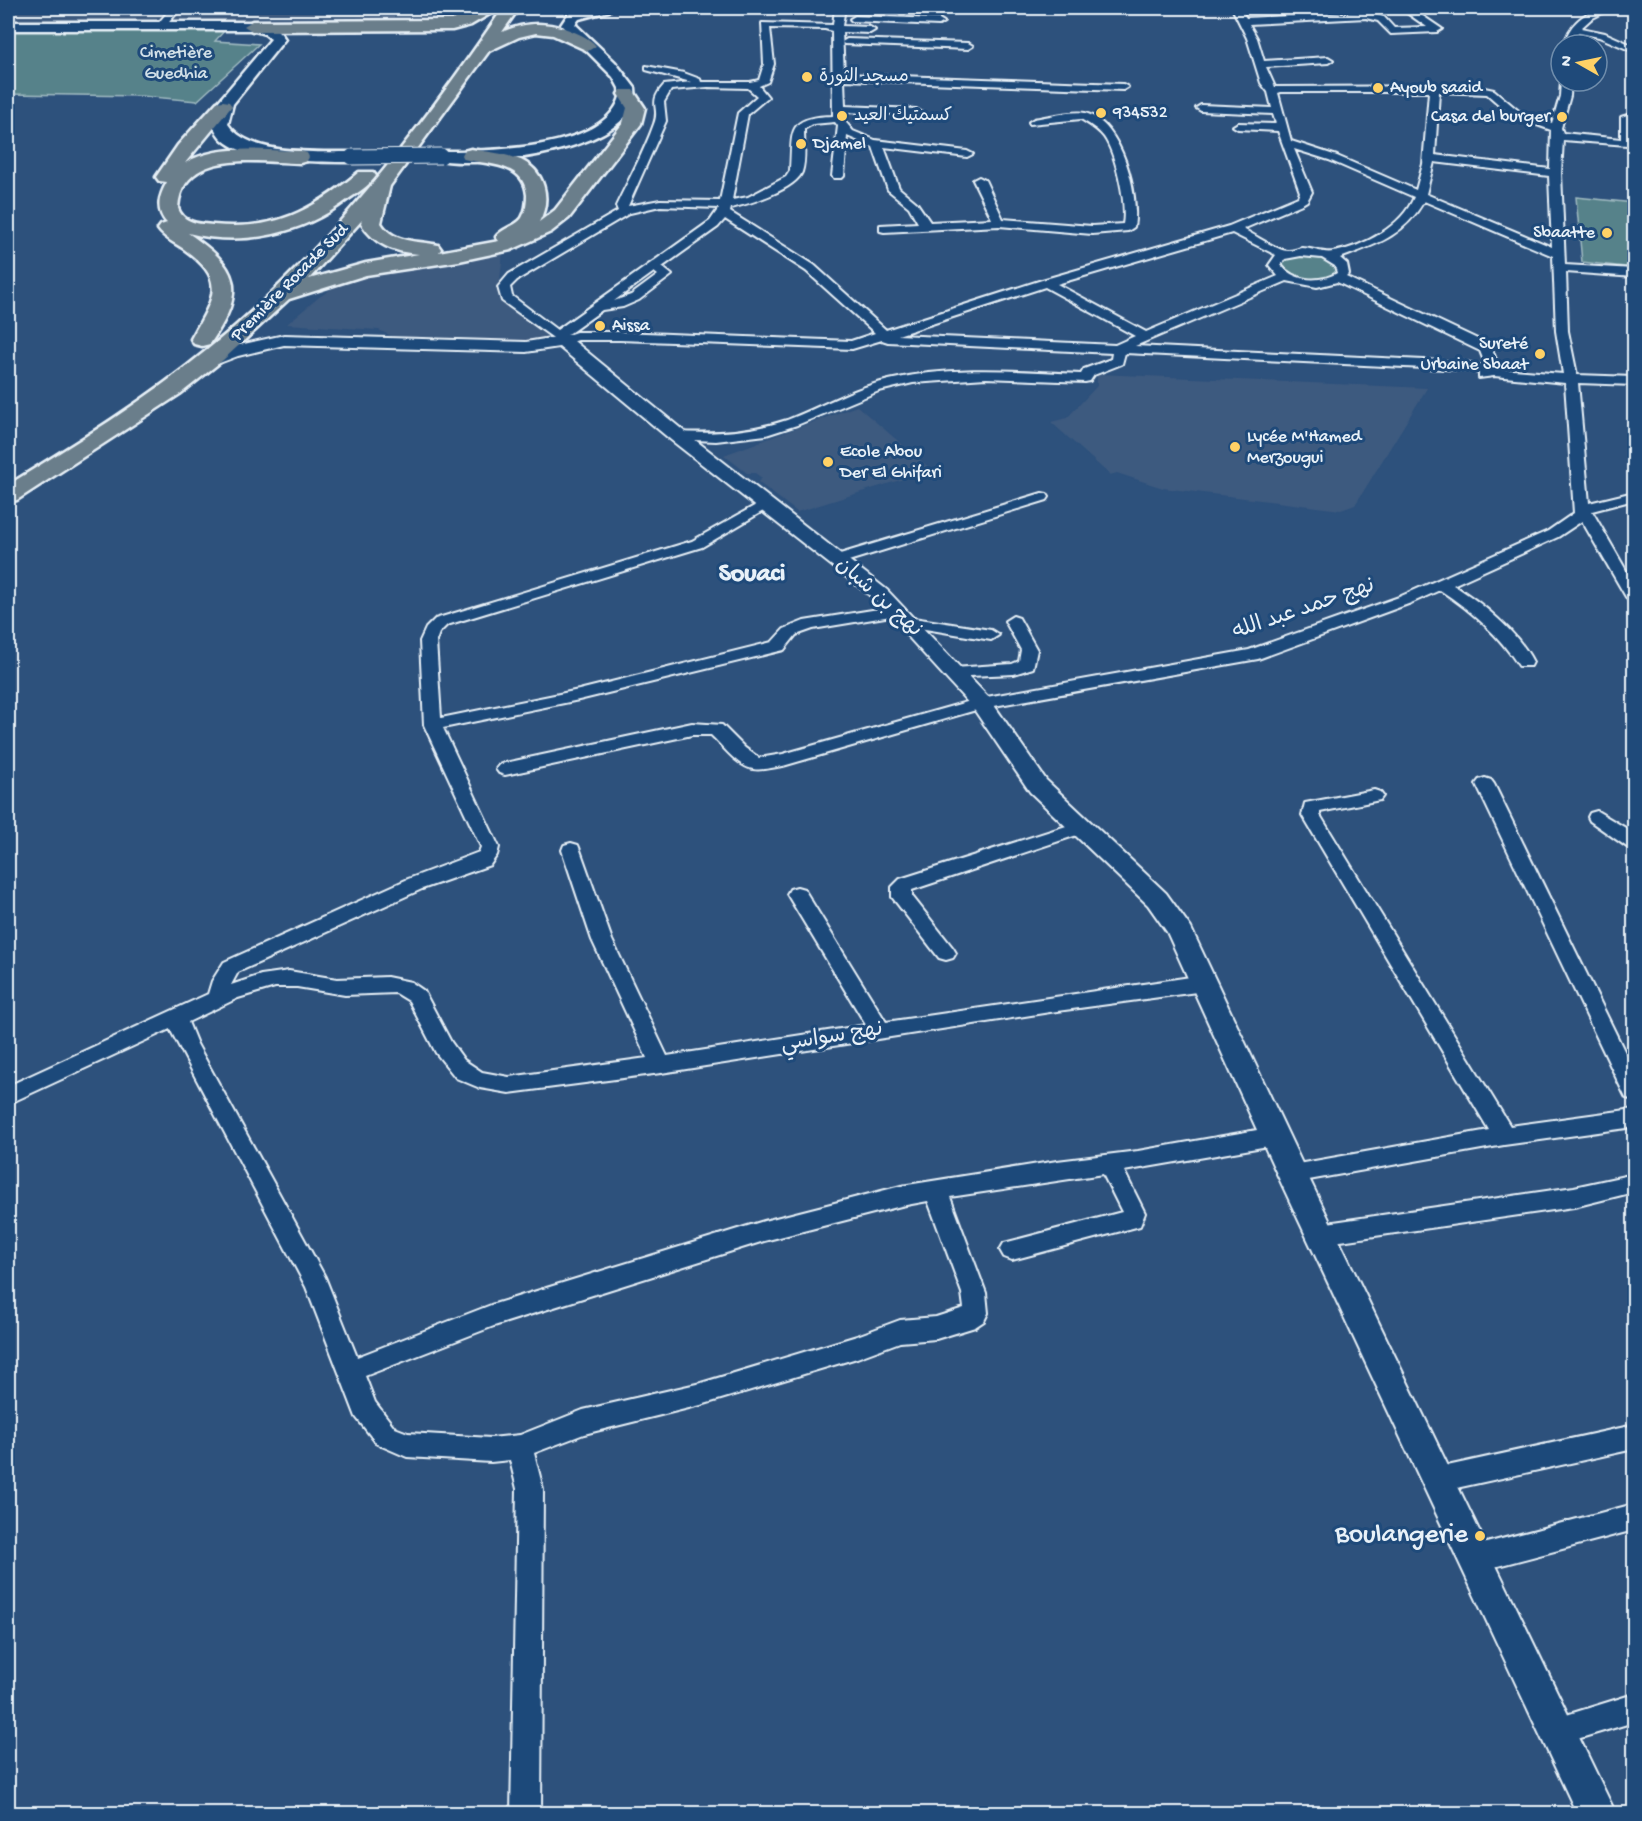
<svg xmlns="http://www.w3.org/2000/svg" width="1642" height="1821" viewBox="0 0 1642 1821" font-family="'Gochi Hand','Playpen Sans Arabic',sans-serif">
	<rect width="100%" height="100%" fill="#2d517c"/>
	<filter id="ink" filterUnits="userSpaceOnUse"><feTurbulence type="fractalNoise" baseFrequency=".0167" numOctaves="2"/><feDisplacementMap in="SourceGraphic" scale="12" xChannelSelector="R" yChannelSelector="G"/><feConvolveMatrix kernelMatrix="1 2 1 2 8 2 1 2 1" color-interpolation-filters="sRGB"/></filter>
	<g filter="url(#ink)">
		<g fill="#3e5a7f">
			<polygon points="8,8 474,8 471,15 452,22 164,24 8,24"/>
			<polygon points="503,252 498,298 547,336 542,344 395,338 379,330 287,324 318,298 353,274"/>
			<polygon points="1097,374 1427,388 1355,505 1341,510 1163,488 1117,473 1110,475 1051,422 1067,418 1097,386"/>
			<polygon points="857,406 932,470 797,512 758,482 762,478 755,473 747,473 724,455"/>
		</g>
		<g fill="#57828a" stroke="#a0bac1" stroke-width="1.5">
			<polygon points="163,28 226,29 215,41 259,44 197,101 141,96 8,94 8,29"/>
			<polygon points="1576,197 1634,203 1634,268 1582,262"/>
			<path d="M1298 255 1324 258 1335 265 1336 273C1322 284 1292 281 1282 266 1283 257 1291 257 1298 255Z"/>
		</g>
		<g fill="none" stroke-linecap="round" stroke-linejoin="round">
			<defs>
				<g id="minor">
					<polygon points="171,8 181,8 164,28 158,28 156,26"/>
					<path d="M835 8H845L842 26 870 27 875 30 870 33 842 32 844 74 1123 84 1128 87 1123 90 844 80 845 106 916 109 921 112 916 115 844 112 843 119 853 131 875 140 967 151 973 154 967 157 884 147 899 188 917 203 930 222 992 219 973 180 979 177 985 180 1003 219 1092 226 1123 224C1127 204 1116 154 1104 137 1098 129 1089 124 1081 119L1030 124 1029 122 1034 119C1047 117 1074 110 1085 113 1122 123 1140 195 1134 227L1128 231 1092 234 999 226 884 232 880 231V225L918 223 909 207 888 190 873 147 847 136 844 176 842 178H834L832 176 838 126 835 122 813 124 804 129C804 142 806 160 802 172 795 190 748 204 731 208L730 212 814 265 886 330 1042 280 1229 226 1298 197 1300 192 1278 131 1238 129 1233 126 1238 123 1276 124 1273 114 1201 111 1196 108 1201 105 1272 108 1268 92 1261 83 1247 38 1232 8H1240L1246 18 1366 12 1384 17 1394 28 1427 27 1400 8H1411L1442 29 1437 32 1391 34 1378 21 1366 18 1249 24 1257 38 1264 61 1328 57 1333 60 1328 63 1266 67 1275 87 1475 86 1494 90 1520 112 1552 123 1560 96 1561 81H1571L1570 96 1561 128 1563 133 1621 139V117L1634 113V119H1631L1632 140 1627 145 1563 140 1561 173 1565 265 1634 269V277L1566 272 1568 331 1577 375 1634 377V385L1578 383 1589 503 1634 492V500L1592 511 1634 584V602L1628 600 1626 597 1582 521 1558 537 1453 585C1481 602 1518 632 1533 662L1531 666H1519C1499 635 1471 610 1440 590L1411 603 1258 659 983 708 783 766C774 767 762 771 753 769 737 766 723 746 711 735H692L505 775 499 773 496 769 499 765 505 763 692 723 722 725 745 748 759 758 783 754 981 698 1249 650 1399 597 1548 531 1574 513 1565 383 1494 376 1479 378V373L1465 370 1125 353 1122 364 1094 375 1090 381 1085 382 986 378 913 383 879 391 797 425 766 435 716 441 673 439 671 436 678 432C715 434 751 432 787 420 821 407 853 388 889 380 953 365 1017 371 1081 374L1084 369 1111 359 1112 353 888 342 882 340 852 349 620 340H578L563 345 502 301 498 287 509 274 618 211 616 206C629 179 644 152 654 124 661 107 647 104 664 85L691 82 646 70V66L684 73 700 79 701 82H750L759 80 764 64 762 23 833 25ZM770 28 825 29 832 31 833 116C785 117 793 132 790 171L786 177 748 197 732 200 748 114 768 97 759 86 768 82 774 64ZM708 87 748 88 757 96 738 113 720 201 660 200 628 206 666 121 664 102 671 90ZM1281 92H1429L1423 164 1416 190 1337 156 1291 141 1278 93ZM1439 92 1487 94 1512 116 1551 130 1550 169 1435 155ZM1294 149 1329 160 1414 197C1402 226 1364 247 1333 252 1324 254 1312 248 1302 248 1297 249 1293 251 1288 251 1278 251 1253 234 1243 229L1302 204 1307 201 1312 192ZM1434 162 1549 176 1552 247 1426 194ZM1424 201 1553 256 1556 331 1563 374 1500 369 1490 345 1346 277 1349 274 1347 264 1340 258C1377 244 1403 237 1424 201ZM660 206 719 208 710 221 557 330 512 296 510 287 517 280 630 213ZM725 219 806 271 875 333 851 341 620 332H576L567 335 602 310 623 307 639 300 672 275 662 267 718 227ZM1232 233 1276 255 1269 265 1278 276 1146 332 1057 284ZM1301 256 1322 258 1335 266 1337 273C1320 283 1294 282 1281 265L1285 259ZM654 272 658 275 631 295 614 301ZM1287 281 1317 287 1337 282 1480 351 1486 366 1465 362 1135 346ZM1045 287 1135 336 1115 345 898 335Z"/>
					<path d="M1600 8H1612L1591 19 1581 28 1605 33 1634 46V52L1599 37 1578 33 1574 45H1564C1569 25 1581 15 1600 8Z"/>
					<polygon points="855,16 939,19 944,22 939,25 852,21 850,19"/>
					<polygon points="847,39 968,43 973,46 968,49 844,44 842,42"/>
					<polygon points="1042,493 1047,494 1049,497 1047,500 842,563 830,563 828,560 830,557"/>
					<path d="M765 500 770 501 772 504 770 507 702 547 447 625 439 633 436 641 441 718 579 690 772 642 784 629 804 621 897 606 905 611 903 614 813 629 796 635 784 650 579 700 443 728 499 847 497 855 490 865 422 889 238 972 231 985 261 975 289 971 337 979 387 977 411 982 424 991 451 1042 464 1060 482 1072 509 1077 647 1058 592 940 562 850 564 845 571 843 578 845 580 850 612 940 667 1056 866 1025 787 894 790 889 797 887 804 889 886 1022 1204 975 1211 978 1214 983 1211 988 1204 991 1050 1012 661 1073 509 1093 480 1088 456 1078 436 1053 409 1001 396 993 345 995 297 987H275L238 998 188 1022 197 1044 325 1277 357 1357 491 1305 764 1221 901 1186 1057 1161 1138 1151 1274 1127 1282 1130 1285 1136 1282 1142 1274 1145 1124 1171 1145 1213 1140 1226 1012 1260 1004 1257 1000 1250 1004 1243 1122 1212 1103 1174 950 1197 986 1293 988 1313 984 1321 975 1327 936 1339 900 1342 857 1358 701 1405 584 1434 534 1453 543 1489 541 1814H511L517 1489 510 1460 491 1462 407 1457 377 1444 356 1417 306 1287 170 1029 8 1104V1086L208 994 212 981 224 962 408 879 479 852 481 847 424 725 420 641 426 628 435 619 692 541ZM928 1201 962 1293 964 1308 936 1317 900 1320 857 1336 701 1383 583 1410 520 1435 491 1438 408 1433 395 1428 375 1402 365 1376 494 1326 764 1241 901 1206Z"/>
					<polygon points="1013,616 1019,618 1037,650 1033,668 1014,674 947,677 945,673 947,669 953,668 1012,664 1019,661 1021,650 1005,621"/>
					<polygon points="907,617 991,630 999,635 991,640 901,625 899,622"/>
					<polygon points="1485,778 1491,780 1494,784 1634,1071 1634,1100 1626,1098 1623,1092 1476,784 1479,780"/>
					<polygon points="1374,790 1380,792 1383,796 1380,800 1320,812 1320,815 1510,1126 1634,1109 1634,1127 1504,1145 1292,1183 1284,1181 1281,1174 1284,1167 1292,1165 1489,1130 1302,815 1305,803"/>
					<polygon points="1597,811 1634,833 1634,848 1627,847 1590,821 1588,817 1590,813"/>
					<polygon points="1082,821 1089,823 1091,827 1089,831 912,890 912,896 953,948 956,953 953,958 946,960 939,958 892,897 892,887 900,879"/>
					<polygon points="1634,1174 1634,1192 1574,1207 1320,1244 1312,1241 1308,1234 1312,1227 1320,1224 1574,1187"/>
					<polygon points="1634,1425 1634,1449 1438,1492 1429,1489 1425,1480 1429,1471 1438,1468"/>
					<polygon points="1634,1504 1634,1530 1475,1572 1466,1568 1462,1559 1466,1550 1475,1546"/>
					<polygon points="1634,1694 1634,1722 1557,1745 1547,1741 1543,1731 1547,1721"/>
				</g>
				<polygon id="tertiary" points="284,335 526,342 563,336 569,337 685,432 887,590 989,698 1046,780 1166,893 1191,928 1307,1174 1616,1814 1577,1814 1277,1174 1167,932 1148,905 1030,792 973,708 873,598 671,440 559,347 526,352 284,345 238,356 201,370 195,369 192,365 195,361 226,348"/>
				<g id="secondary">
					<path d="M590 8H611L609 11 579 19 575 24 615 62 635 88C643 151 477 170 435 159L433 156 435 153 441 151C486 151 604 151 620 97L619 88 613 77 561 25 569 13Z"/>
					<path d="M8 22H252C266 25 277 26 285 39L233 104 228 124C249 156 317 152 352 152L360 157 352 162C321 162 246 162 223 140 218 136 215 129 212 124L218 102 271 39 265 34 252 30H8Z"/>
				</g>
				<g id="motorway">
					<polygon points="481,8 500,8 471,25 452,30 252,31 244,26 252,21 452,20"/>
					<path d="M503 8H519L502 32C530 20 554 22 581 35 587 38 592 41 596 46L588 51 553 35 536 33 519 37 489 51 390 186 381 223C394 244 417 240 438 245L441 249 439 252 499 241 496 237C502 228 515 227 522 218 526 211 527 203 527 195 524 162 488 165 464 159L462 155 464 151 471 149C487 152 503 153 518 159 545 169 552 199 539 222L555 210 623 123 627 108 618 94 621 90H633L645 108 641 124 569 218 551 232 511 250 459 261 366 275 289 299 223 360 180 394 17 500 8 502V485C76 443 145 401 207 350 324 255 419 132 503 8ZM362 220 361 223C374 245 394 252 419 254L366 263 309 279Z"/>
					<path d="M223 101 229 102 232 106 185 163C218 143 264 151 300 151L307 153 309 157 307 161 300 163C258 162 182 148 178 208 183 223 199 224 213 225 275 231 312 211 359 172H373L376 176C369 186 357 193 347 200 302 234 243 247 188 233 240 268 247 290 210 344L202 346 194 344 191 339C214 297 228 281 184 249 175 243 164 238 158 229L161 225 167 223C155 210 159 196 167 182L159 181 156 177 178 145 217 102Z"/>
				</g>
			</defs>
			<use href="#minor" stroke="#e8f1f8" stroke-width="4"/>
			<use href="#tertiary" stroke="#e8f1f8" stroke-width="4"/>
			<use href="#secondary" stroke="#e8f1f8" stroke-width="5"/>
			<use href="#motorway" stroke="#e8f1f8" stroke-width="5"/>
			<use href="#minor" fill="#1f4a7a" fill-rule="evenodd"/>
			<use href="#tertiary" fill="#1f4a7a" fill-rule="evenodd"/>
			<use href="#secondary" fill="#1f4a7a" fill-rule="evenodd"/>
			<use href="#motorway" fill="#6b7e8b" fill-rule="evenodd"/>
			<defs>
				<polyline id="secondary-bridge" points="352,157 441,156"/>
			</defs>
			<use href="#secondary-bridge" stroke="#e8f1f8" stroke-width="17" stroke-linecap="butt"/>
			<use href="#secondary-bridge" stroke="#1f4a7a" stroke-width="15"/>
		</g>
	</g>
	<g fill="#ffd166" stroke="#1f4a7a" stroke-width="2">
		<circle cx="807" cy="77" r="6"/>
		<circle cx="1378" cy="88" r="6"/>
		<circle cx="1101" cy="113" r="6"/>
		<circle cx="842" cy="116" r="6"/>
		<circle cx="1562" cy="117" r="6"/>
		<circle cx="801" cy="144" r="6"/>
		<circle cx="1607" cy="233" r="6"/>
		<circle cx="600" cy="326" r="6"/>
		<circle cx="1540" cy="354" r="6"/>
		<circle cx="1235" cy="447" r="6"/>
		<circle cx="828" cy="462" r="6"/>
		<circle cx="1480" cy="1536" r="6"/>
	</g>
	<g text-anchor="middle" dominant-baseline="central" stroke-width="6" stroke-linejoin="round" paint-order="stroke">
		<g font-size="18" fill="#d2e0e8" stroke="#1f4a7a">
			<text x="176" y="53">Cimetière<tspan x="176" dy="21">Guedhia</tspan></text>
		</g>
		<g font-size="18" fill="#e8f1f8" stroke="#1f4a7a" text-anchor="start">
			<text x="819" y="77">مسجد الثورة</text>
			<text x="1390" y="88">Ayoub saaid</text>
			<text x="1113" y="113">934532</text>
			<text x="854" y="116">كسمتيك العيد</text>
			<text x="1550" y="117" text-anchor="end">Casa del burger</text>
			<text x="813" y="144">Djamel</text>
			<text x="1595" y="233" text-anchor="end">Sbaatte</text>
			<text x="612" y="326">Aissa</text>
			<text x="1528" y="344" text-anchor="end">Sureté<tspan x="1528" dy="21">Urbaine Sbaat</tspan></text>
			<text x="1247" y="437">Lycée M'Hamed<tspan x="1247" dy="21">Merzougui</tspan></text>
			<text x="840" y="452">Ecole Abou<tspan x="840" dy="21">Der El Ghifari</tspan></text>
		</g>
		<g font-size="18" fill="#e8f1f8" stroke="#1f4a7a">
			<text transform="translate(290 283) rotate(-45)">Première Rocade Sud</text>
		</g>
		<g font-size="22" fill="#e8f1f8" stroke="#1f4a7a">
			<text transform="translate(878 598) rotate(42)">نهج بن شبان</text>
			<text transform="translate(1304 610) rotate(-19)">نهج حمد عبد الله</text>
			<text transform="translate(832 1038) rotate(-9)">نهج سواسي</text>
		</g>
		<g font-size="26" font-weight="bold" fill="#e8f1f8" stroke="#1f4a7a">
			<text x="752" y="575">Souaci</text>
		</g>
		<g font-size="27" fill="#e8f1f8" stroke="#1f4a7a" text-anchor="end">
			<text x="1468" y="1536">Boulangerie</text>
		</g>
	</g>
	<rect width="1642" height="1821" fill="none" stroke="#1f4a7a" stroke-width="30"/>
	<rect x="15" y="15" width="1612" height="1791" fill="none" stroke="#e8f1f8" stroke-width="2" filter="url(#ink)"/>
	<g transform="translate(1579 63) rotate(279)"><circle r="28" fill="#1f4a7a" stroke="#6f8dac" stroke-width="1.5"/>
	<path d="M0-4.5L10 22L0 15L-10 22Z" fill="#ffd166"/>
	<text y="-9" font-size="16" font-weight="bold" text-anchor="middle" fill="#e8f1f8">N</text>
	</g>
</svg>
